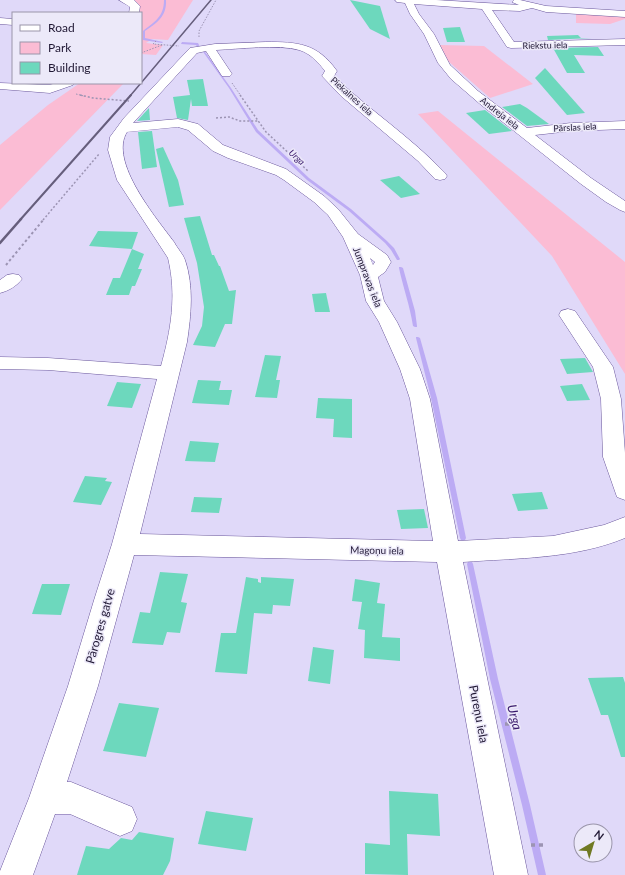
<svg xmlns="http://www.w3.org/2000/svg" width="625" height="875" viewBox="0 0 625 875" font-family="Lato,sans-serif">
	<rect width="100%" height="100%" fill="#e0d9f9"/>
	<g fill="#fbbcd4">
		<polygon points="129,0 193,0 168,40 152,39 146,43 163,45 156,55 141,54 141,13 137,13"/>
		<polygon points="576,14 625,17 625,19 610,24 576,23"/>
		<polygon points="440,45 484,46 533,84 490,98 448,61"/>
		<polygon points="80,83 124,83 0,210 0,145 48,105"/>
		<polygon points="438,111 625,262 625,374 552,256 418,114"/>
	</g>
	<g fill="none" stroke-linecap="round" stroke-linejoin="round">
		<g fill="#bcabf4" fill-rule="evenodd">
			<path d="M164 0H166C167 16 157 23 145 31V38L163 42 162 43 143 40V31C154 22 164 17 164 0Z"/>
			<polygon points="182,42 198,43 200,47 198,48 196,45 181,44"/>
			<polygon points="201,49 203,49 231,88 258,130 309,178 351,209 387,241 394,248 400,259 399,260 397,260 391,250 385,243 349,211 307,180 256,132 229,88"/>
			<path d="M399 267H401L403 268 415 311 417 326V327H415L413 326C410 306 403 287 399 268Z"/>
			<polygon points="416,337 418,337 420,338 437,398 466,538 465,540 463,541 461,540 460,538 431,398 416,338"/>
			<polygon points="470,561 472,562 473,564 498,679 530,805 546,875 538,875 522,805 490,679 467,564 468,562"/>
		</g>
	</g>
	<g fill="#6dd8bd">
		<polygon points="350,0 380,6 390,39 370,29"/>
		<polygon points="460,27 465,42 447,42 443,28"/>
		<polygon points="578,35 581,38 592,38 548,40 547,36"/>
		<polygon points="598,47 604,56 574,55 585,73 567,73 553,48"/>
		<polygon points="545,68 585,113 567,115 535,78"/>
		<polygon points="203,79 208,106 192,106 191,99 188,120 177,118 173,97 190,95 187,80"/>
		<polygon points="520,104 527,108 549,124 527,126 502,107"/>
		<polygon points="149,108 150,120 137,121"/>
		<polygon points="485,110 512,131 489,134 466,113"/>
		<polygon points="152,131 157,167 142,169 138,132"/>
		<polygon points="163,147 178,180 184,205 169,207 156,149"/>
		<polygon points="399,176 420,194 401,198 380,180"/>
		<polygon points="200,216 212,255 214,255 219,266 220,266 229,291 236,290 232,324 225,324 215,347 193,345 202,326 204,307 197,263 184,218"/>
		<polygon points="98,231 138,232 132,249 89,246"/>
		<polygon points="132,249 144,254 138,269 142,269 135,286 132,286 129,295 106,295 113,278 120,278"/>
		<polygon points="326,293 330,312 315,312 312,294"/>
		<polygon points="265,355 281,356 276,380 280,380 277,398 255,397"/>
		<polygon points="585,358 593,372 567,374 560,359"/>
		<polygon points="198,380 221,381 219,390 232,390 229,405 192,403"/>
		<polygon points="117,382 141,384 132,408 107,406"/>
		<polygon points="582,384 590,400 567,401 560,386"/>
		<polygon points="318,398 352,399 352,438 333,437 334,419 316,418"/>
		<polygon points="190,441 219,443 215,462 185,461"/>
		<polygon points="85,476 107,478 105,481 112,482 101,505 73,502"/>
		<polygon points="542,492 548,509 518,511 512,494"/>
		<polygon points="194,497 222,498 219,513 191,512"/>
		<polygon points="424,509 428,528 401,529 397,510"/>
		<polygon points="160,572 188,574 181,602 187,603 180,633 167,632 163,645 132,643 140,612 150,613"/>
		<polygon points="246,577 258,579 258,582 261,583 261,577 294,579 290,606 273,605 272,614 254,613 247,674 215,672 221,633 236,633"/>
		<polygon points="355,579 380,583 377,603 385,604 382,637 400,638 400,661 364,658 365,630 358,629 362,602 352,601"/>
		<polygon points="42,584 70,584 61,615 32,614"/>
		<polygon points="313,647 334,650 330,684 308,681"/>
		<polygon points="623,677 625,683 625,757 621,757 608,715 601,715 588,678"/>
		<polygon points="119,703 159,708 146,757 103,751"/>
		<polygon points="389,791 438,794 440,836 407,834 408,875 365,874 365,843 390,845"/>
		<polygon points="206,811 253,818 246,851 198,844"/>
		<polygon points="139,832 174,838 170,861 163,875 77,875 86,846 109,849 121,838 132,840"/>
	</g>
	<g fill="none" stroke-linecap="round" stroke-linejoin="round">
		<defs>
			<g id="minor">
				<polygon points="119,0 134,0 140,6 139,13 129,13 130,7"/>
				<polygon points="395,0 436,0 519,5 512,2 514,0 520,0 546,6 625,11 625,17 546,12 532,8 520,11 492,10 514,42 625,39 625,45 511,48 507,47 482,9 414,4 419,14 434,34 450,65 478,91 527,128 571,123 625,121 625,129 571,131 535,135 591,178 625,201 625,212 620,210 606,202 581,184 480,104 451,79 438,63 424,34 410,14 405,3 397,2"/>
				<polygon points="0,18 13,19 13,25 0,24"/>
				<path d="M266 42C298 42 317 43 337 71L334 76C369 110 411 137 445 173L447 176 445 179 440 180 435 179 418 161 341 96 322 76 325 71C319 63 310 53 299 50 279 44 238 49 216 50L232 74 230 76H222L206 51 197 53 133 123 178 119 198 124 223 145 286 169 324 196 338 209 358 234 387 255 391 262 385 272 378 277 384 301 397 322 420 369 430 399 458 541 553 536 604 525 625 517V538C574 559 517 558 463 562L528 875H494L437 562 134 555 98 686 67 782H71L132 807 137 819 132 831 120 836 70 814H55L33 875H0V871L29 798 68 686 95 597 112 544 157 379 48 370 0 369V357L48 358 161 366C171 330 177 295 168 258L117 180 108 150 110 137 124 118 190 48 215 44ZM178 127 188 130 213 151 228 158 276 175 284 180 314 202 328 215 343 237 360 275 366 301 379 322 400 369 410 399 433 541 140 534 187 342C191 315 194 287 185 260 183 254 177 248 174 242 157 219 108 161 127 132ZM370 258 375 262 373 265Z"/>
				<polygon points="0,83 49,85 57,83 75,83 73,85 50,93 0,89"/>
				<path d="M13 274 19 275 22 279C17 286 8 291 0 293V280L7 275Z"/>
				<polygon points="568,309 575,311 613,367 621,399 625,453 625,500 617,497 603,457 601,399 593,367 559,315 561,311"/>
			</g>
		</defs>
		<use href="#minor" stroke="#6a579c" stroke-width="1"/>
		<g stroke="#9c94b3" stroke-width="1" stroke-dasharray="1.5 1.5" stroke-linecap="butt">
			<polyline points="199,37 199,31 216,0"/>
			<polyline points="156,41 153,44 179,46"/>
			<polyline points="141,53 162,45"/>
			<polyline points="232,83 241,96"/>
			<polyline points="76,94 84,96"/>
		</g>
		<g stroke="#9c94b3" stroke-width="1.5" stroke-dasharray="2 2" stroke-linecap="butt">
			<polyline points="80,95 93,98 129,101"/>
			<polyline points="240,95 266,132 308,171"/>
			<polyline points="216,118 229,117 240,121 258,121"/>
			<polyline points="43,220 99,154"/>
		</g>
		<polyline stroke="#9c94b3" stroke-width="2" stroke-dasharray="2.5 2.5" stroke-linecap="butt" points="6,265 44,219"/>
		<g stroke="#9c94b3" stroke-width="3.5" stroke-dasharray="4 4" stroke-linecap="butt">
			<polyline points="505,724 516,724"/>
			<polyline points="531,845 543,845"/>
		</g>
		<use href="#minor" fill="#fff" fill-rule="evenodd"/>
		<g stroke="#665e7c" stroke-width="1.5">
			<polyline points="141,83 211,0"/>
			<polyline points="130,96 141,83"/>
		</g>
		<polyline stroke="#665e7c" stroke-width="2" points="20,220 131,95"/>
		<polyline stroke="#665e7c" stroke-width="2.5" points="0,243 21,219"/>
	</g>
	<g text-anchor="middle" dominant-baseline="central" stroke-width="3" stroke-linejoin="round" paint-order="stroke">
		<g font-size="9" fill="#201834" stroke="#ece9f9">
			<text transform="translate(545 45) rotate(-1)">Riekstu iela</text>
			<text transform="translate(352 96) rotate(42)">Piekalnes iela</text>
			<text transform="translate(500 113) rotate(38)">Andreja iela</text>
			<text transform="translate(575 127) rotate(-3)">Pārslas iela</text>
		</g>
		<g font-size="9" font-style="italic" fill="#39196c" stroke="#ece9f9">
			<text transform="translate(297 157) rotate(43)">Urga</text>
		</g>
		<g font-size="10" fill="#201834" stroke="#ece9f9">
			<text transform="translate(368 277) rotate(69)">Jumpravas iela</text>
			<text transform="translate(377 550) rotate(1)">Magoņu iela</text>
		</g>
		<g font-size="12" fill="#201834" stroke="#ece9f9">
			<text transform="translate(100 626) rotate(-74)">Pārogres gatve</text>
			<text transform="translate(479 714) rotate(79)">Pureņu iela</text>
		</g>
		<g font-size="13" font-style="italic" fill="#39196c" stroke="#ece9f9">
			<text transform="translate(515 717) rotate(76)">Urga</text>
		</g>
	</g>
	<rect x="12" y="12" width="130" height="72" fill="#ece9f9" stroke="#9a95aa"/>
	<rect x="20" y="25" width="20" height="6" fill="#ffffff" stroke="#9a95aa"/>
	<text x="48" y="32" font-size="12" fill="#201834">Road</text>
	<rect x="20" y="42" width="20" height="12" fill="#fbbcd4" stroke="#9a95aa"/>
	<text x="48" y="52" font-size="12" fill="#201834">Park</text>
	<rect x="20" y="62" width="20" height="12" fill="#6dd8bd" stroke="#9a95aa"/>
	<text x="48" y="72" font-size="12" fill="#201834">Building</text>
	<g transform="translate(593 843) rotate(38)"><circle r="19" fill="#ece9f9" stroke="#9a95aa"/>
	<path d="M0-3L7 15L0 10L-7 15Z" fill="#707923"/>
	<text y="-6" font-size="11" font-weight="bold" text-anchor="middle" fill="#201834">N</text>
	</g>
</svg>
